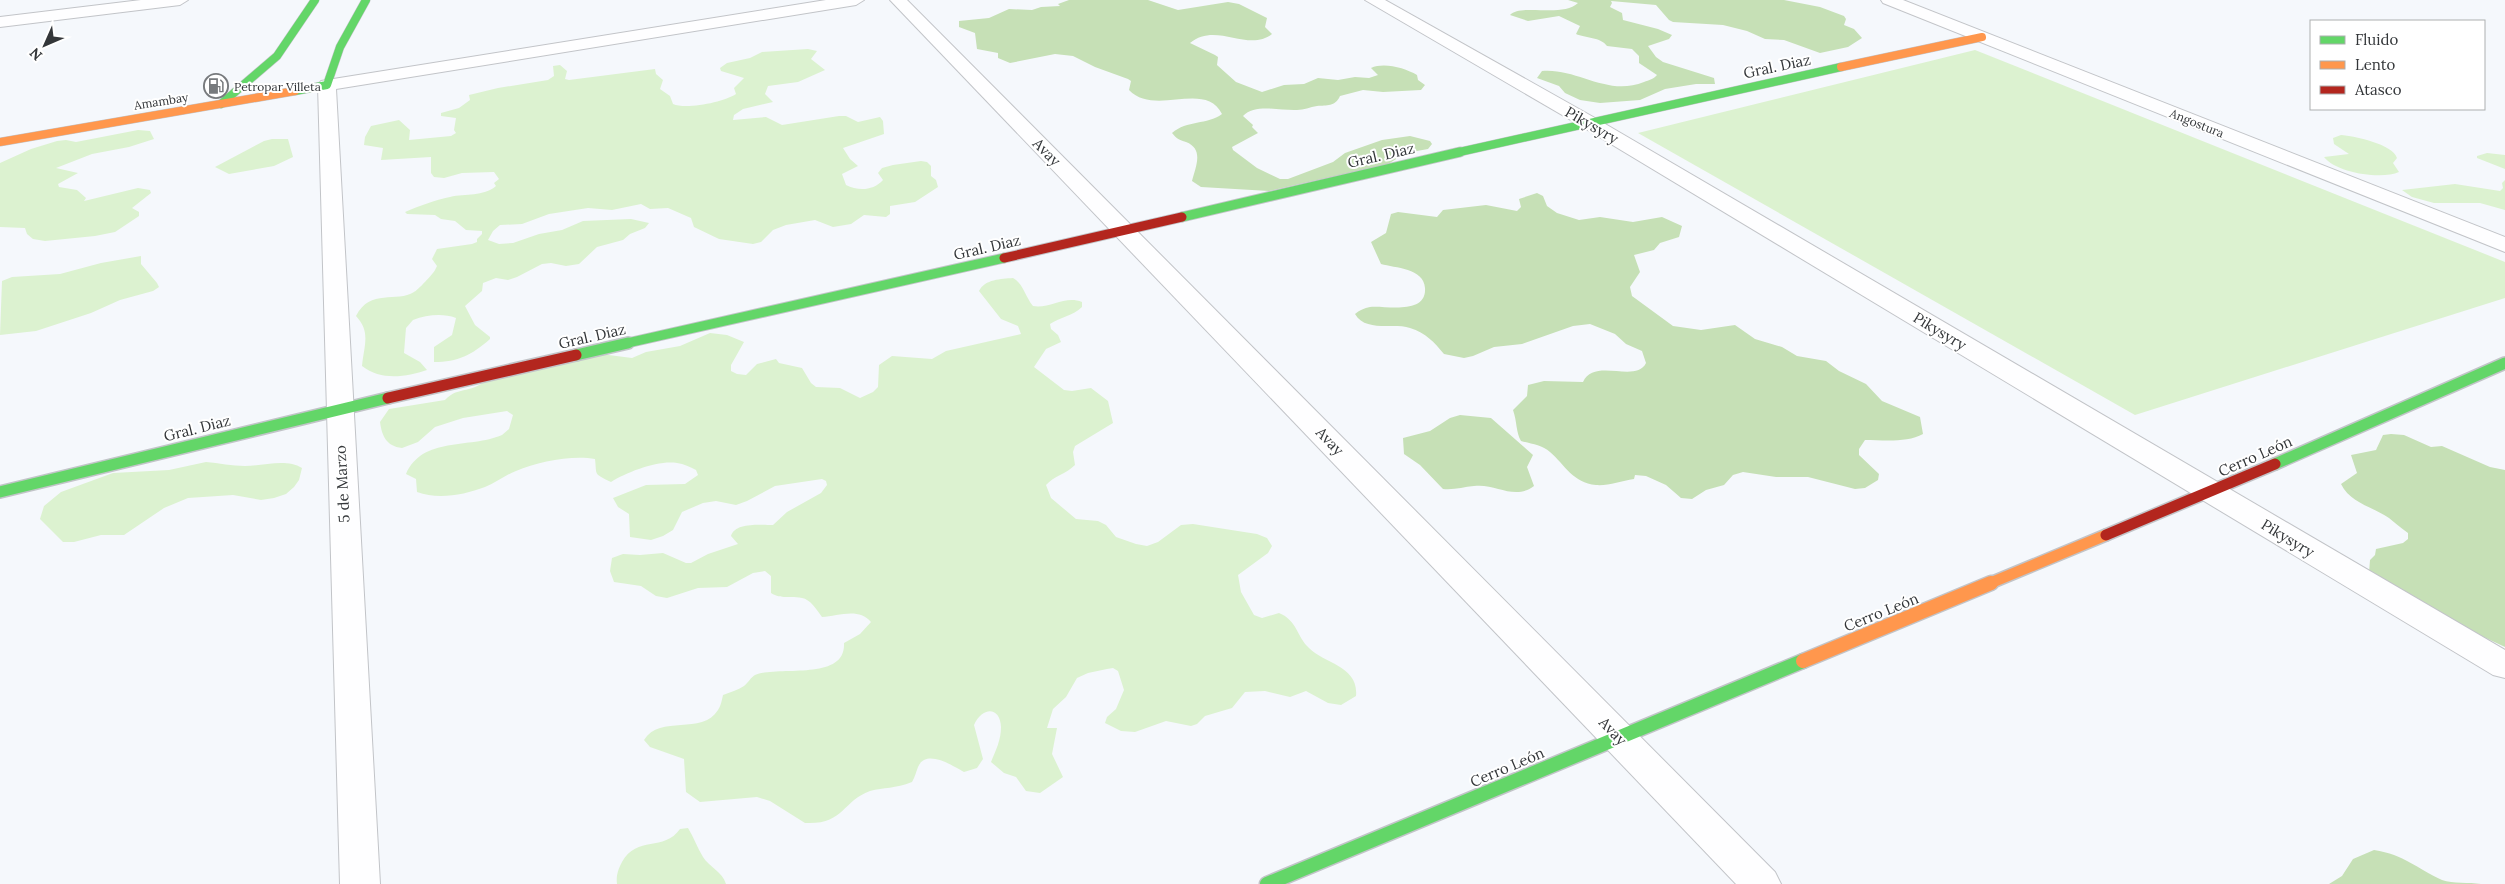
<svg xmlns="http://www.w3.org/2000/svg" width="2505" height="884" viewBox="0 0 2505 884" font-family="Lora,serif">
	<rect width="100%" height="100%" fill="#f5f8fc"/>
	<g fill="#dcf2d0">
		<path d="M808 49 817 51 811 59 825 70 798 82 768 86 765 94 773 102 743 109 734 115 733 120 766 117 782 125 839 116H846L858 122 880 117 883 121 884 134 843 148 850 159 858 166 842 174 846 185C858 191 873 191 883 180L878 173 882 168 893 165 921 161 927 162 931 166V176L936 180 938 187 915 202 890 206V214L886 217 864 215 851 224 833 227 815 220 786 225 773 230 761 242 753 244 719 239 694 227 691 218 668 208 650 209 641 204 612 210 588 208 549 214 522 224 500 225 493 231 488 240 499 244 513 243 539 234 562 230 583 221 631 219 649 223 645 228 630 234 623 240 597 247 579 264 566 266 551 263 542 264 517 277 508 280 496 278 483 283 482 291 465 306 475 325 490 337V339C472 355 458 362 434 362V347L452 335 456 318C442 313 427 315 413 320L406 328 404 353 420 362 427 370C406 377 381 381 362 366 364 345 371 332 356 316 370 288 397 303 414 292 417 291 434 273 435 270L437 266 432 259 437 249 472 244 477 242V239L482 234V231L466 230 455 221 441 219 435 215 407 214 405 212C419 206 435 200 450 197 466 193 483 197 496 186L494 183 499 179 494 172 462 173 444 178 434 177 431 173V157L381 160 383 148 364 145 365 137 371 126 399 120 410 130 409 140 451 136 456 133 454 130 456 118 441 116V113L459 108 470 100 469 95 498 88 548 80 554 76 553 66 560 65 567 71 565 79 569 80 655 69 656 74 663 80 660 89 670 96 673 104C686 110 724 102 736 94L734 88 744 78 721 71 720 68 727 63 750 58 762 52Z"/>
		<polygon points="1975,50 2505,262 2505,298 2135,415 1638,133"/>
		<polygon points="138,130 150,131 154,139 129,147 92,154 56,168 78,173 58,184 59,187 77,190 86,198 84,201 138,188 150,190 151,193 132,208 139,212 139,216 115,232 95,236 45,241 33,239 27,234 25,228 0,227 0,163 31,149 57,141 66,140 76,142"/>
		<path d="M2341 135C2354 136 2393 144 2397 158L2393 163 2399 172C2382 180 2336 173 2324 157L2349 154 2334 144 2333 138Z"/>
		<polygon points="272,139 288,139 293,157 274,166 229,174 215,167 264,141"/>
		<polygon points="2487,153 2505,155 2505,169 2477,158 2477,156"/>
		<polygon points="2505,180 2505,210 2480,203 2434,203 2412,197 2402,190 2455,184 2500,191 2503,188 2502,183"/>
		<polygon points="141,256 141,264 157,283 159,287 153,291 120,300 91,313 36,331 0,335 2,281 12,277 60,274 101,263"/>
		<path d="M1013 278C1023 283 1025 296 1033 306 1050 309 1065 295 1082 302V307C1073 316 1060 317 1050 324L1051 329 1058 335 1061 342 1046 349 1034 367 1064 390 1072 391 1091 388 1108 401 1113 423 1075 446 1073 452 1075 465C1066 474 1054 476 1046 485L1051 498 1076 519 1098 521 1106 525 1116 537 1136 544 1147 546 1158 542 1181 525 1193 524 1257 534 1267 538 1272 546 1268 553 1238 575 1241 592 1254 615 1262 618 1279 613C1297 620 1297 637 1309 648 1325 664 1359 666 1356 696L1341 705 1328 703 1306 691 1290 697 1265 691 1245 692 1232 708 1205 716 1197 724 1191 726 1166 721 1135 732 1121 731 1105 723 1107 717 1116 709 1124 690 1118 671 1113 668 1107 669 1088 673 1077 678 1066 697 1053 709 1047 728H1057L1052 754 1063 777 1040 793 1026 791 1016 777 1004 773 991 762C996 750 1001 740 1001 727 1000 706 982 707 974 725L983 759 977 768 964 772C953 766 926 748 918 767 916 772 915 777 912 782 895 789 884 787 870 791 842 801 844 825 805 823L770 801 757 797 700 802 686 792 684 759 650 747 644 740C660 714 702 736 718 710 721 706 722 699 723 695 730 692 738 690 744 686 748 683 751 677 755 675 778 665 846 682 844 643L860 634 871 622C859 607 838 616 822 617 817 610 810 599 802 598 789 595 782 600 771 593V576L765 571 753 573 727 587 698 588 667 598 656 596 641 586 614 582 610 571 612 558 623 554 640 555 663 553 686 563H691L708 554 738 544 731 536C735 522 761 525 773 525L787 512 821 493 827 485 826 481 822 479 775 486 747 501 736 505 716 501 703 503 682 512 673 530 663 536 651 540 630 537 629 514 618 507 613 498 646 485 685 484 698 475 696 470C690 467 684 464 677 463 658 460 627 472 611 482 593 473 597 476 595 459 571 455 538 462 516 471 505 475 496 483 485 487 464 495 438 500 417 492L416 479 406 474C423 436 469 449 502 435L509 429 513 415 507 411 463 418 435 427 418 442 402 448C386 446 382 436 380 422L389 409 445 400C459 385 473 395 489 377L601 354 632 358 646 352 680 346 710 333 727 335 744 342 731 365V371L737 374 746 375 757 364 776 359 779 363 802 368 811 383 816 387 840 388 860 398 873 392 878 387 879 365 892 356 932 359 946 351 1021 334 1018 326 1001 319 979 291C985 279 1001 279 1013 278Z"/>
		<path d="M206 462C219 463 232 466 245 466 263 466 286 458 302 468L299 480 294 487 286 494 274 498 261 500 233 495 188 498 164 508 124 535H101L74 542H63L40 519 44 506 61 492 113 473 169 470Z"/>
		<path d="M688 828C694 838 697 847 703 857 709 867 722 871 726 884H617C616 875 618 870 622 862 637 835 664 852 680 829Z"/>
	</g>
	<g fill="#c6e0b6">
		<path d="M1069 0H1148L1178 10 1228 2 1239 4 1267 18 1265 27 1272 34C1248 53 1216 21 1190 43L1215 55 1218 57 1217 65 1236 82 1262 92 1284 85 1304 84 1318 78 1338 80 1355 77 1369 78 1378 75 1371 68C1384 62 1405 68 1417 75L1418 80 1425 85 1421 90 1383 92 1363 90 1340 96C1335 107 1327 105 1317 106 1310 107 1304 110 1297 110 1281 111 1255 103 1243 116L1253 125 1252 127 1258 133 1232 147 1233 150 1257 168 1280 179H1288L1333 162 1345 153 1382 140 1410 136 1430 141 1432 144 1428 149 1406 153 1388 164 1269 191 1201 187 1192 181C1196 166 1204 149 1186 142 1179 140 1177 139 1172 133 1187 120 1207 125 1222 114 1205 80 1155 117 1129 90L1131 81 1128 79 1095 67 1073 56 1055 54 1010 63 998 58V53L977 49 975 33 959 27V21L989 18 1009 9 1032 10 1041 7 1060 6 1058 4Z"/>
		<path d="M1568 0H1784L1820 7 1844 16 1846 19 1844 25 1854 29 1862 38 1848 47 1820 53 1784 40 1765 39 1747 31 1723 25 1673 22 1669 20 1656 5 1611 1 1612 3 1610 7 1622 13 1623 20 1658 29 1672 35 1669 39 1648 46 1656 57 1663 62 1714 78 1715 84H1696L1665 89 1640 100 1600 103 1580 100 1565 93 1559 86 1537 78 1542 71C1578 68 1607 97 1644 82 1649 80 1654 79 1657 75L1639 63V56L1632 49 1607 46C1601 37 1585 38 1576 34L1580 26 1559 16 1528 21 1510 15C1522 3 1562 18 1578 3Z"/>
		<path d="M1537 193 1543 196 1547 206 1557 213 1579 220 1600 217 1633 222 1662 217 1682 226 1679 237 1660 243 1654 250 1634 255 1640 272 1630 287 1632 296 1673 326 1701 330 1735 325 1755 339 1782 347 1797 356 1826 361 1839 371 1866 384 1882 401 1920 417 1923 434C1907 443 1883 440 1865 440L1859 449V455L1879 474 1878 480 1865 488 1855 489 1808 477H1776L1743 472 1733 475 1724 485 1706 490 1692 499 1681 498 1666 485 1646 476 1635 475 1634 479C1621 481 1608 486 1596 485 1573 483 1565 465 1550 452 1542 445 1531 444 1521 441 1516 433 1517 421 1513 410L1527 396 1528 385 1544 381 1583 382C1594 357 1636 384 1646 363L1642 351 1626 344 1615 334 1590 324 1573 326 1522 344 1494 347 1473 356 1464 358 1444 354C1434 342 1426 333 1410 328 1394 322 1366 333 1355 314 1360 310 1364 308 1370 307 1384 305 1427 316 1425 288 1424 268 1395 268 1381 264L1371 242 1386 233 1391 214 1398 212 1437 217 1443 210 1486 205 1517 211 1521 207 1519 199Z"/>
		<path d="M1460 415 1491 418 1533 455 1527 467 1534 486C1514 501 1496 483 1474 486 1463 487 1455 490 1443 489L1420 465 1404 454 1403 438 1430 431 1450 418Z"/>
		<path d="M2391 434 2404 435 2431 447 2442 446 2490 467 2505 470V647L2458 625 2369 573 2370 560 2375 555 2376 549 2403 543 2408 539V533C2401 528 2395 523 2389 518 2373 507 2350 503 2341 484L2357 473 2351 455 2376 450 2383 435Z"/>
		<path d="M2374 850C2405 855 2416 868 2442 880 2453 884 2469 882 2481 884H2329L2342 876 2353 859Z"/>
	</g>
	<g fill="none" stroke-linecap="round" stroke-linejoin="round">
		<defs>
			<g id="street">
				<polygon points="141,0 188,0 180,5 0,27 0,17"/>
				<polygon points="826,0 864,0 856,5 336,89 380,884 340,884 318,85 321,81 327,80"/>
				<polygon points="890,0 907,0 1775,872 1781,884 1736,884"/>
				<polygon points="1365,0 1385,0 1595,118 2505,650 2505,678 2493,675 1581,126"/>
				<polygon points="1881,0 1903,0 2505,237 2505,252 1883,3"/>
			</g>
			<g id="fast-far3">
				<polyline points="295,91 327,85 340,47 366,0"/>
				<polyline points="221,104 277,56 315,0"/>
				<polyline points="1455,153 1841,67"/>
			</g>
			<g id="fast-far2">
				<polyline points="1182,217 1460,152"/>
				<polyline points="623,344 1004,258"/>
			</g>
			<g id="fast-far1">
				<polyline points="576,355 628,343"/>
				<polyline points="2275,464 2505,363"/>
				<polyline points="0,492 388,398"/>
			</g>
			<polyline id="fast" points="1267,884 1803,661"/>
			<g id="slow-far2">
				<polyline points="1841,67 1982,37"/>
				<polyline points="0,142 295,91"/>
			</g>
			<polyline id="slow-far1" points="1988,584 2106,535"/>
			<polyline id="slow" points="1803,661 1991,583"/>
			<polyline id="jam-far1" points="1004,258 1182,217"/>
			<g id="jam">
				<polyline points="388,398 576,355"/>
				<polyline points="2106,535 2275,464"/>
			</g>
		</defs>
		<use href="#street" stroke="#c2c4c8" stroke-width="2"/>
		<use href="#fast-far3" stroke="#c2c4c8" stroke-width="9"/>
		<use href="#fast-far2" stroke="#c2c4c8" stroke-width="11"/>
		<use href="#fast-far1" stroke="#c2c4c8" stroke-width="14"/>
		<use href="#fast" stroke="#c2c4c8" stroke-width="17"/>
		<use href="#slow-far2" stroke="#c2c4c8" stroke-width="9"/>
		<use href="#slow-far1" stroke="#c2c4c8" stroke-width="14"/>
		<use href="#slow" stroke="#c2c4c8" stroke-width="17"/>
		<use href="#jam-far1" stroke="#c2c4c8" stroke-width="11"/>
		<use href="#jam" stroke="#c2c4c8" stroke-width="14"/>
		<use href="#street" fill="#fefeff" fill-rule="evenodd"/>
		<use href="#fast-far3" stroke="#63d668" stroke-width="8"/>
		<use href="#fast-far2" stroke="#63d668" stroke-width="9"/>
		<use href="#fast-far1" stroke="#63d668" stroke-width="11"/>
		<use href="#fast" stroke="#63d668" stroke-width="14"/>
		<use href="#slow-far2" stroke="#ff974d" stroke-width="8"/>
		<use href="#slow-far1" stroke="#ff974d" stroke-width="11"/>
		<use href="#slow" stroke="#ff974d" stroke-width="14"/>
		<use href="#jam-far1" stroke="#b3261e" stroke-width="9"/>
		<use href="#jam" stroke="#b3261e" stroke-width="11"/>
	</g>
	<defs>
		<symbol id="fuel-ring" viewBox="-11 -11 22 22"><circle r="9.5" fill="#fff" stroke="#777a7d" stroke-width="1.5"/><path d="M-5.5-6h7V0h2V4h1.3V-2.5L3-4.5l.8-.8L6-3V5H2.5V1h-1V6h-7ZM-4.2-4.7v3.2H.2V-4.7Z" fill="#777a7d"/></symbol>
	</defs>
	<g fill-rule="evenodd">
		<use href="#fuel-ring" x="202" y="72" width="28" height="28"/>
	</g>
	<g text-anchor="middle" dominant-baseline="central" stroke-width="4" stroke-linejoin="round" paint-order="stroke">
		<g font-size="12" fill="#333639" stroke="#fff" text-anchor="start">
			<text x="234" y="86">Petropar Villeta</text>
		</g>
		<g font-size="12" fill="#333639" stroke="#fff">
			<text transform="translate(161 101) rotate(-9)">Amambay</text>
			<text transform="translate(2197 123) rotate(22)">Angostura</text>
		</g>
		<g font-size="15" fill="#333639" stroke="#fff">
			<text transform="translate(1777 66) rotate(-12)">Gral. Diaz</text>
			<text transform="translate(1592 125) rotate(30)">Pikysyry</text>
			<text transform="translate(1047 152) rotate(45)">Avay</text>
			<text transform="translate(1381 155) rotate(-13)">Gral. Diaz</text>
			<text transform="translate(987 247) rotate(-13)">Gral. Diaz</text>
			<text transform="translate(1940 331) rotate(31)">Pikysyry</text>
			<text transform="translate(592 336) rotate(-13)">Gral. Diaz</text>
			<text transform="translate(197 428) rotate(-14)">Gral. Diaz</text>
			<text transform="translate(1330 441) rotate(46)">Avay</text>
			<text transform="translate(2255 456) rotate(-24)">Cerro León</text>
			<text transform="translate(342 484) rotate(-93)">5 de Marzo</text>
			<text transform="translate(2288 538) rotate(31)">Pikysyry</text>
			<text transform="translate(1881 612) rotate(-22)">Cerro León</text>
			<text transform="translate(1613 731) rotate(46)">Avay</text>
			<text transform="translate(1507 767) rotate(-23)">Cerro León</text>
		</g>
	</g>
	<rect x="2310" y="20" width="175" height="90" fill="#ffffff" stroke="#adafb0"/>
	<rect x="2320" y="36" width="25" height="8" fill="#63d668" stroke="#adafb0"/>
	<text x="2355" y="45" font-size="15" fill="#333639">Fluido</text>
	<rect x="2320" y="61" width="25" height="8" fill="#ff974d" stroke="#adafb0"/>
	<text x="2355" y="70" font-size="15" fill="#333639">Lento</text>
	<rect x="2320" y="86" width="25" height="8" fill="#b3261e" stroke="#adafb0"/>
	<text x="2355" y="95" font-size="15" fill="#333639">Atasco</text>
	<g transform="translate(45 45) rotate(225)" stroke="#ffffff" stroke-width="4" paint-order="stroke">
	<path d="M0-4L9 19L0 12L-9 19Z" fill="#333639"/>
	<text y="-8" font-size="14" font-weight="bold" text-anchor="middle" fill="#333639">N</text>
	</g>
</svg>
